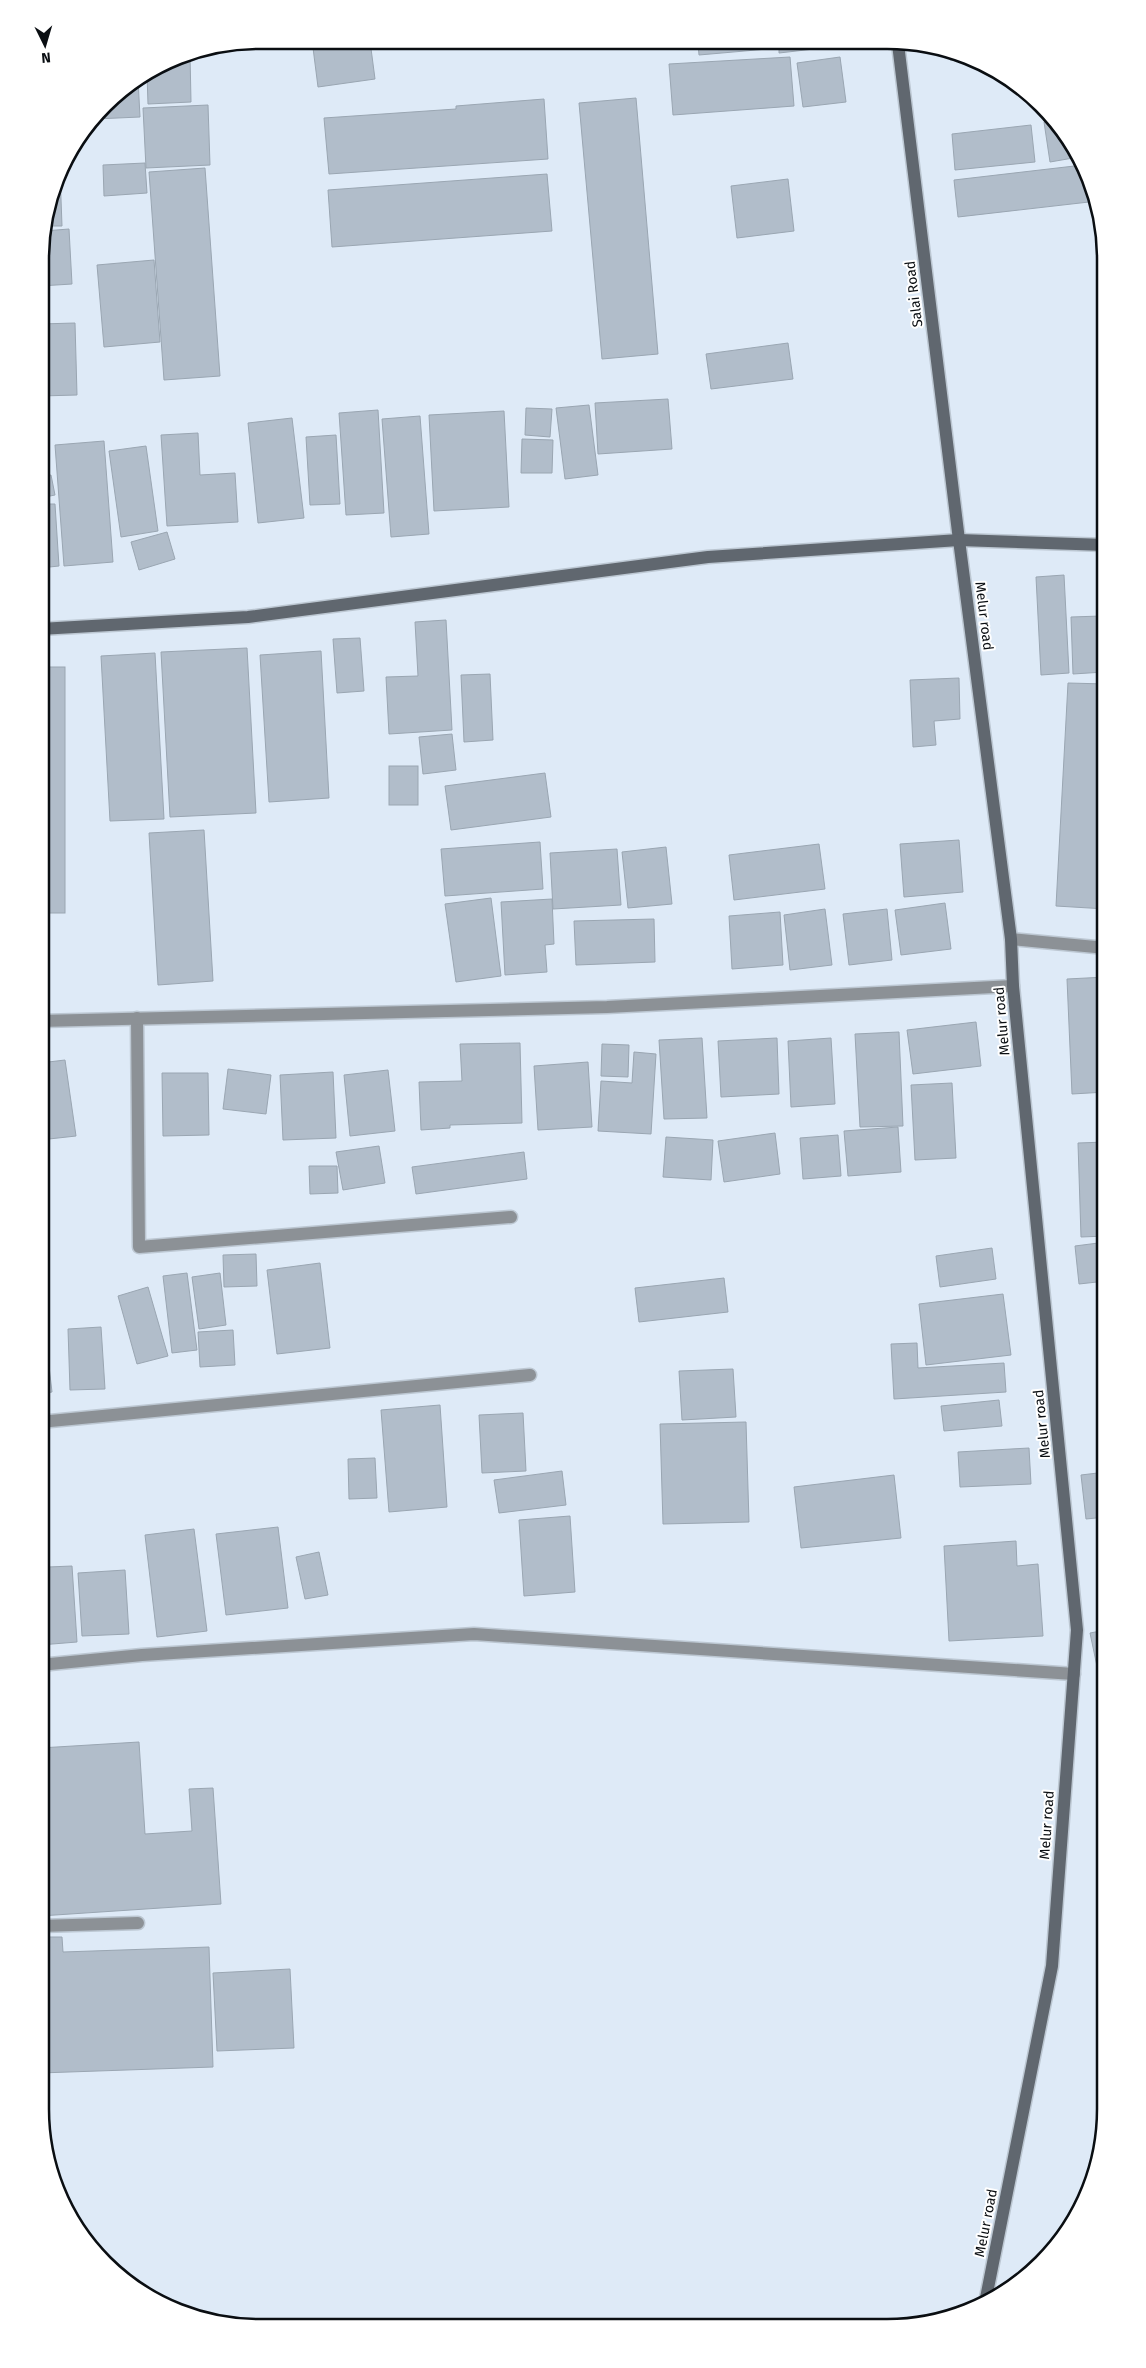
<svg xmlns="http://www.w3.org/2000/svg" width="1146" height="2368" viewBox="0 0 1146 2368" font-family="'Fira Sans',sans-serif">
	<rect width="100%" height="100%" fill="#deeaf7"/>
	<g fill="#b1bdca" stroke="#9aa6b2">
		<polygon points="312,40 370,41 375,79 318,87"/>
		<polygon points="698,43 840,44 840,46 779,53 779,48 699,55"/>
		<polygon points="950,51 977,60 950,60"/>
		<polygon points="190,54 191,102 148,104 147,74 175,57"/>
		<polygon points="790,57 794,106 673,115 669,64"/>
		<polygon points="840,57 846,102 803,107 797,63"/>
		<polygon points="138,79 140,117 95,119 114,94"/>
		<polygon points="636,98 658,354 602,359 579,103"/>
		<polygon points="544,99 548,159 329,174 324,118 456,109 456,106"/>
		<polygon points="208,105 210,165 146,168 143,108"/>
		<polygon points="1054,120 1069,137 1079,157 1050,162 1044,122"/>
		<polygon points="1031,125 1035,162 955,170 952,134"/>
		<polygon points="145,163 147,193 104,196 103,165"/>
		<polygon points="1083,165 1089,202 958,217 954,180"/>
		<polygon points="205,168 220,376 164,380 149,172"/>
		<polygon points="60,172 62,226 45,226"/>
		<polygon points="547,174 552,231 332,247 328,190"/>
		<polygon points="788,179 794,231 737,238 731,186"/>
		<polygon points="69,229 72,284 40,286 40,244 44,231"/>
		<polygon points="154,260 160,342 104,347 97,265"/>
		<polygon points="75,323 77,395 40,396 40,324"/>
		<polygon points="788,343 793,379 711,389 706,354"/>
		<polygon points="668,399 672,449 598,454 595,403"/>
		<polygon points="589,405 598,475 565,479 556,408"/>
		<polygon points="526,408 552,409 550,437 525,435"/>
		<polygon points="378,410 384,513 346,515 339,413"/>
		<polygon points="504,411 509,507 434,511 429,415"/>
		<polygon points="420,416 429,534 391,537 382,419"/>
		<polygon points="292,418 304,518 258,523 248,423"/>
		<polygon points="198,433 200,475 235,473 238,522 167,526 161,435"/>
		<polygon points="336,435 340,504 310,505 306,437"/>
		<polygon points="522,439 553,440 552,473 521,473"/>
		<polygon points="104,441 113,562 64,566 55,445"/>
		<polygon points="146,446 158,531 121,537 109,451"/>
		<polygon points="51,475 55,495 40,498 40,477"/>
		<polygon points="40,504 55,504 59,566 40,568"/>
		<polygon points="167,532 175,559 139,570 131,542"/>
		<polygon points="1064,575 1069,673 1041,675 1036,577"/>
		<polygon points="1101,616 1104,672 1073,674 1071,617"/>
		<polygon points="446,620 452,730 389,734 386,677 418,676 415,622"/>
		<polygon points="360,638 364,691 337,693 333,639"/>
		<polygon points="247,648 256,813 170,817 161,652"/>
		<polygon points="321,651 329,798 269,802 260,655"/>
		<polygon points="155,653 164,819 110,821 101,656"/>
		<rect x="40" y="667" width="25" height="246"/>
		<polygon points="490,674 493,740 464,742 461,675"/>
		<polygon points="959,678 960,719 934,721 936,745 913,747 910,680"/>
		<polygon points="1068,683 1106,684 1106,909 1056,906"/>
		<polygon points="452,734 456,770 423,774 419,737"/>
		<rect x="389" y="766" width="29" height="39"/>
		<polygon points="545,773 551,817 451,830 445,786"/>
		<polygon points="204,830 213,981 158,985 149,833"/>
		<polygon points="959,840 963,892 904,897 900,844"/>
		<polygon points="540,842 543,889 445,896 441,849"/>
		<polygon points="819,844 825,889 734,900 729,855"/>
		<polygon points="666,847 672,904 628,908 622,852"/>
		<polygon points="617,849 621,905 553,909 550,853"/>
		<polygon points="491,898 501,976 456,982 445,904"/>
		<polygon points="552,899 554,944 545,945 547,972 505,975 501,902"/>
		<polygon points="945,903 951,949 901,955 895,910"/>
		<polygon points="825,909 832,965 790,970 784,915"/>
		<polygon points="887,909 892,960 849,965 843,914"/>
		<polygon points="780,912 783,965 732,969 729,916"/>
		<polygon points="654,919 655,962 576,965 574,921"/>
		<polygon points="1106,977 1106,1092 1072,1094 1067,979"/>
		<polygon points="976,1022 981,1066 913,1074 907,1030"/>
		<polygon points="899,1032 903,1126 860,1127 855,1034"/>
		<polygon points="702,1038 707,1118 664,1119 659,1040"/>
		<polygon points="777,1038 779,1094 721,1097 718,1041"/>
		<polygon points="831,1038 835,1104 791,1107 788,1041"/>
		<polygon points="520,1043 522,1123 450,1125 450,1128 421,1130 419,1082 462,1081 460,1044"/>
		<polygon points="602,1044 629,1045 628,1077 601,1076"/>
		<polygon points="634,1052 656,1054 651,1134 598,1131 601,1081 632,1083"/>
		<polygon points="65,1060 76,1136 40,1140 40,1063"/>
		<polygon points="588,1062 592,1127 538,1130 534,1066"/>
		<polygon points="228,1069 271,1075 266,1114 223,1109"/>
		<polygon points="388,1070 395,1131 350,1136 344,1075"/>
		<polygon points="333,1072 336,1138 283,1140 280,1075"/>
		<polygon points="162,1073 208,1073 209,1135 163,1136"/>
		<polygon points="952,1083 956,1158 915,1160 911,1085"/>
		<polygon points="898,1127 901,1172 848,1176 844,1131"/>
		<polygon points="775,1133 780,1174 724,1182 718,1141"/>
		<polygon points="838,1135 841,1176 803,1179 800,1138"/>
		<polygon points="666,1137 713,1140 711,1180 663,1177"/>
		<polygon points="1106,1142 1106,1236 1081,1237 1078,1143"/>
		<polygon points="379,1146 385,1183 343,1190 336,1152"/>
		<polygon points="524,1152 527,1179 416,1194 412,1167"/>
		<polygon points="309,1166 337,1166 338,1193 310,1194"/>
		<polygon points="40,1210 45,1243 40,1244"/>
		<polygon points="1106,1242 1106,1281 1079,1284 1075,1246"/>
		<polygon points="992,1248 996,1279 940,1287 936,1256"/>
		<polygon points="256,1254 257,1286 224,1287 223,1255"/>
		<polygon points="320,1263 330,1348 277,1354 267,1270"/>
		<polygon points="187,1273 197,1350 172,1353 163,1276"/>
		<polygon points="220,1273 226,1325 199,1329 192,1277"/>
		<polygon points="724,1278 728,1312 639,1322 635,1288"/>
		<polygon points="148,1287 168,1356 137,1364 118,1296"/>
		<polygon points="40,1290 52,1392 40,1394"/>
		<polygon points="1003,1294 1011,1355 926,1365 919,1304"/>
		<polygon points="101,1327 105,1389 70,1390 68,1329"/>
		<polygon points="233,1330 235,1365 200,1367 198,1332"/>
		<polygon points="917,1343 918,1368 1004,1363 1006,1392 894,1399 891,1344"/>
		<polygon points="733,1369 736,1417 682,1420 679,1371"/>
		<polygon points="999,1400 1002,1426 944,1431 941,1406"/>
		<polygon points="440,1405 447,1507 389,1512 381,1410"/>
		<polygon points="523,1413 526,1471 482,1473 479,1415"/>
		<polygon points="1102,1418 1106,1418 1106,1450"/>
		<polygon points="746,1422 749,1522 663,1524 660,1424"/>
		<polygon points="1029,1448 1031,1484 960,1487 958,1452"/>
		<polygon points="375,1458 377,1498 349,1499 348,1459"/>
		<polygon points="40,1463 45,1463 49,1524 40,1524"/>
		<polygon points="562,1471 566,1505 499,1513 494,1480"/>
		<polygon points="1106,1472 1106,1517 1086,1519 1081,1475"/>
		<polygon points="894,1475 901,1538 801,1548 794,1487"/>
		<polygon points="570,1516 575,1592 524,1596 519,1520"/>
		<polygon points="278,1527 288,1608 226,1615 216,1534"/>
		<polygon points="194,1529 207,1631 157,1637 145,1535"/>
		<polygon points="47,1540 48,1567 72,1566 77,1642 40,1645 40,1541"/>
		<polygon points="1016,1541 1017,1566 1038,1564 1043,1636 949,1641 944,1546"/>
		<polygon points="319,1552 328,1595 305,1599 296,1557"/>
		<polygon points="125,1570 129,1634 82,1636 78,1573"/>
		<polygon points="1106,1630 1106,1669 1098,1671 1090,1633"/>
		<polygon points="139,1742 145,1834 192,1831 189,1789 213,1788 221,1904 40,1916 40,1748"/>
		<polygon points="40,1937 62,1937 63,1952 209,1947 213,2067 40,2073"/>
		<polygon points="290,1969 294,2048 217,2051 213,1973"/>
	</g>
	<g fill="none" stroke-linecap="round" stroke-linejoin="round">
		<defs>
			<g id="street">
				<polyline points="1011,939 1106,948"/>
				<polyline points="137,1018 139,1247 511,1217"/>
				<polyline points="40,1021 607,1007 1013,986"/>
				<polyline points="40,1422 530,1375"/>
				<polyline points="40,1665 142,1655 474,1634 1074,1674"/>
				<polyline points="40,1926 138,1923"/>
			</g>
			<g id="secondary">
				<polyline points="898,44 959,540 1011,939 1013,986 1077,1630 1052,1966 985,2303"/>
				<polyline points="40,629 248,617 708,557 959,540 1106,545"/>
			</g>
		</defs>
		<use href="#street" stroke="#bcc7d2" stroke-width="15"/>
		<use href="#secondary" stroke="#bcc7d2" stroke-width="15"/>
		<use href="#street" stroke="#8c9196" stroke-width="12"/>
		<use href="#secondary" stroke="#60676f" stroke-width="12"/>
	</g>
	<g text-anchor="middle" dominant-baseline="central" stroke-width="4" stroke-linejoin="round" paint-order="stroke">
		<g font-size="14" fill="#0a0e12" stroke="#fff">
			<text transform="translate(914 294) rotate(-97)">Salai Road</text>
			<text transform="translate(984 616) rotate(83)">Melur road</text>
			<text transform="translate(1002 1021) rotate(-95)">Melur road</text>
			<text transform="translate(1042 1424) rotate(-96)">Melur road</text>
			<text transform="translate(1047 1825) rotate(-86)">Melur road</text>
			<text transform="translate(986 2223) rotate(-79)">Melur road</text>
		</g>
	</g>
	<path d="M0 0H1146V2368H0ZM259 49H887A210 210 0 0 1 1097 259V2109A210 210 0 0 1 887 2319H259A210 210 0 0 1 49 2109V259A210 210 0 0 1 259 49Z" fill="#fff" fill-rule="evenodd"/>
	<path fill="none" stroke="#0a0e12" stroke-width="2.5" d="M259 49H887A210 210 0 0 1 1097 259V2109A210 210 0 0 1 887 2319H259A210 210 0 0 1 49 2109V259A210 210 0 0 1 259 49Z"/>
	<g transform="translate(45 45) rotate(175)" stroke="#ffffff" stroke-width="4" paint-order="stroke">
	<path d="M0-4L9 19L0 12L-9 19Z" fill="#0a0e12"/>
	<text y="-8" font-size="14" font-weight="bold" text-anchor="middle" fill="#0a0e12">N</text>
	</g>
</svg>
